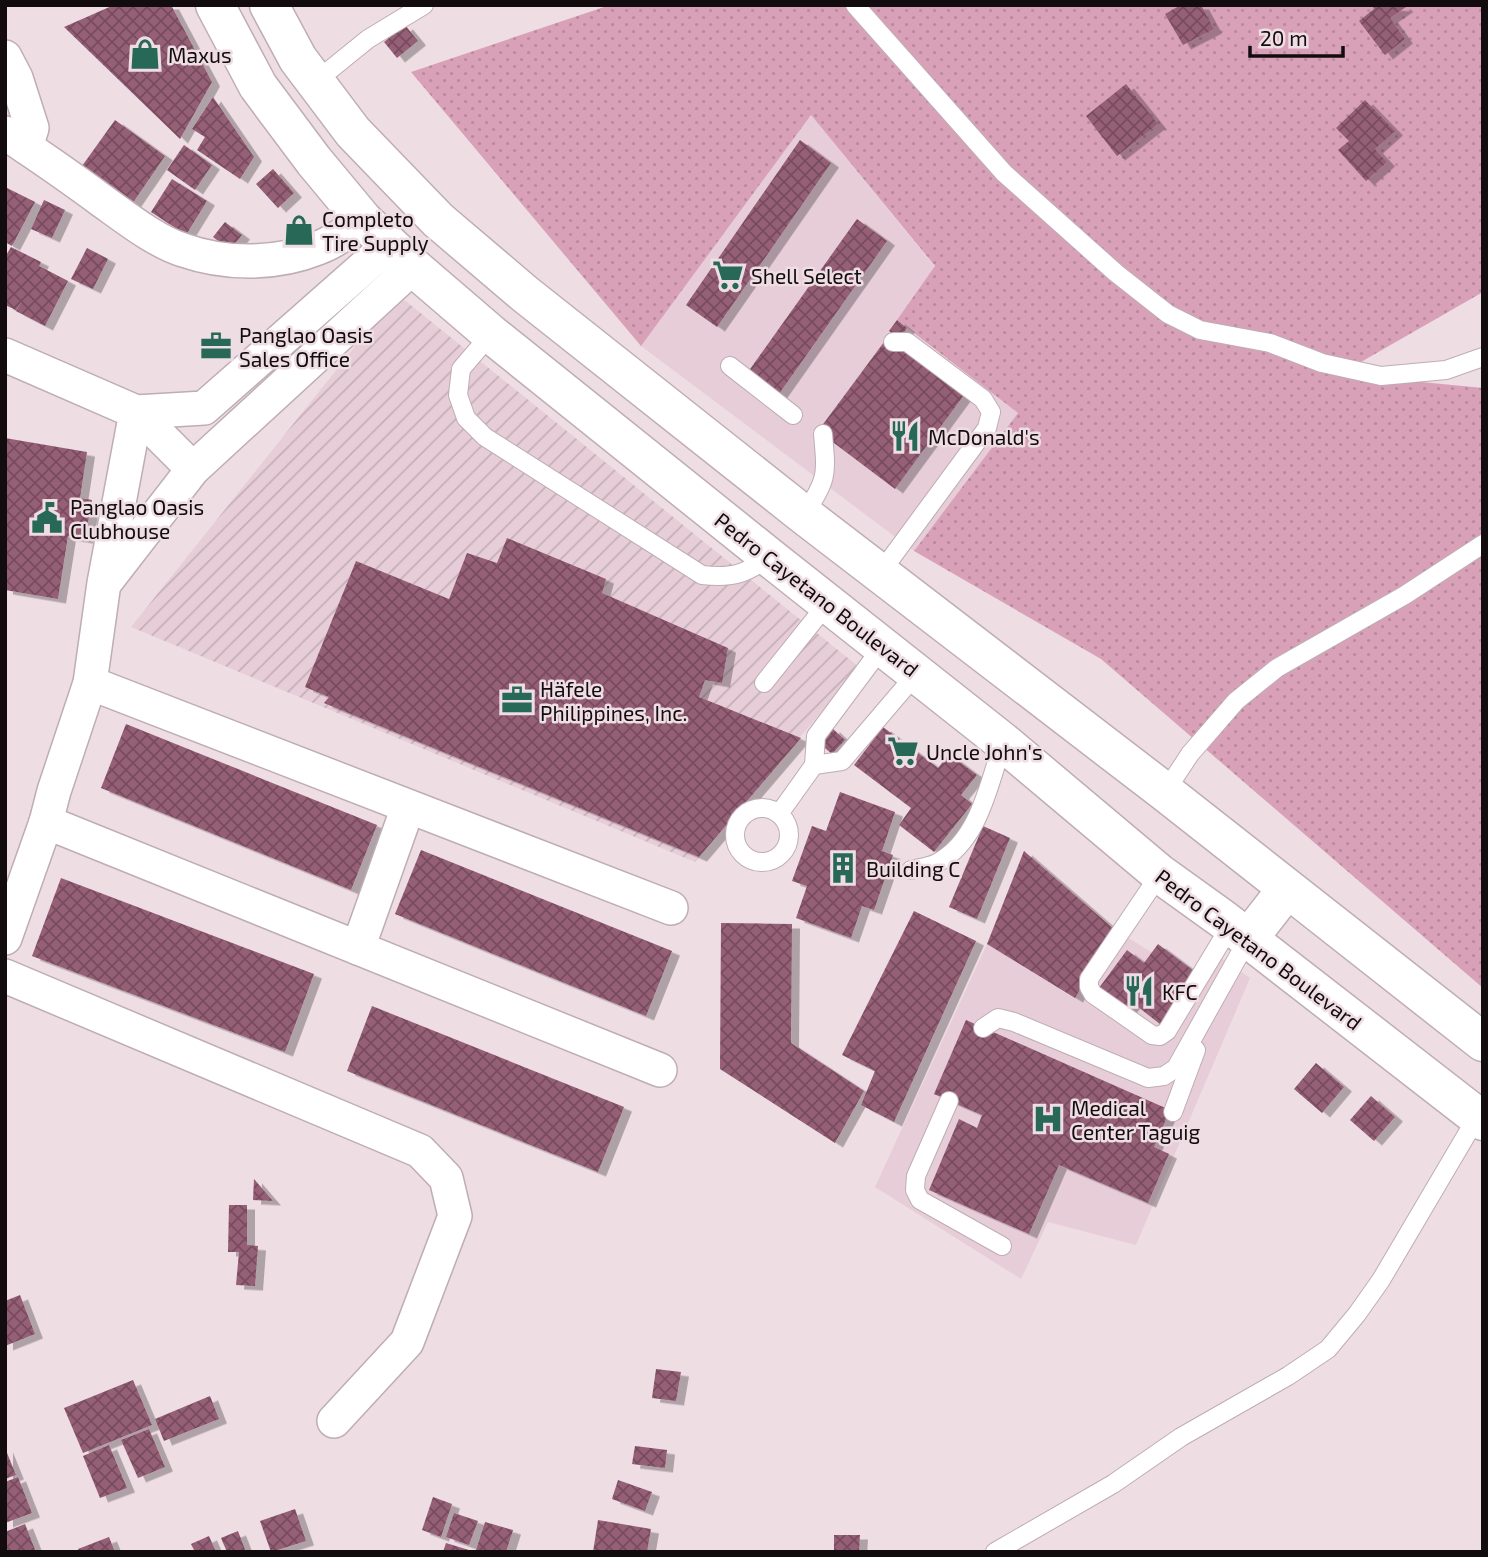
<svg xmlns="http://www.w3.org/2000/svg" width="1488" height="1557" viewBox="0 0 1488 1557" font-family="'Exo 2',sans-serif">
	<defs>
		<pattern id="industrial-furrows" width="10" height="10" patternUnits="userSpaceOnUse" patternTransform="scale(1.75)"><rect width="10" height="10" fill="#e7cdd7"/><path d="M-1 1l2-2M0 10L10 0M9 11l2-2" fill="none" stroke="#c5afb7"/></pattern>
		<pattern id="grass-dots" width="8" height="8" patternUnits="userSpaceOnUse" patternTransform="scale(1.75)"><rect width="8" height="8" fill="#d9a1b8"/><path d="M2 2h.1M6 6h.1" fill="none" stroke="#b9899d" stroke-width="1.8" stroke-linecap="round"/></pattern>
		<pattern id="building-cross-hatch" width="8" height="8" patternUnits="userSpaceOnUse" patternTransform="scale(1.75)"><rect width="8" height="8" fill="#955e76"/><path d="M0 0l8 8M0 8l8-8" fill="none" stroke="#784c5f"/></pattern>
		<filter id="shadow"><feDropShadow dx="8" dy="4.5" stdDeviation="0" flood-color="#0004"/></filter>
	</defs>
	<rect width="100%" height="100%" fill="#efdde4"/>
	<g fill="#e7cdd7">
		<polygon points="810,114 935,267 897,321 1018,413 914,551 641,346"/>
		<polygon points="1115,930 1201,982 1217,955 1250,978 1136,1245 1048,1222 1021,1279 875,1187 987,944 1074,998"/>
	</g>
	<polygon fill="url(#industrial-furrows)" points="397,294 859,667 695,862 131,627"/>
	<polygon fill="url(#grass-dots)" points="610,5 1483,5 1483,292 1340,374 1483,388 1483,988 1101,659 914,551 1018,413 897,320 935,266 811,115 641,346 411,72"/>
	<g fill="url(#building-cross-hatch)" filter="url(#shadow)">
		<polygon points="114,5 171,5 212,82 180,139 64,27"/>
		<polygon points="1181,5 1201,5 1214,29 1183,45 1165,14"/>
		<polygon points="1372,5 1406,7 1390,18 1405,39 1385,55 1359,21 1374,9"/>
		<polygon points="405,25 418,41 397,58 384,42"/>
		<polygon points="1126,84 1158,124 1117,156 1086,116"/>
		<polygon points="213,97 254,157 240,179 197,150 205,137 192,129"/>
		<polygon points="1365,100 1395,131 1375,149 1387,162 1366,181 1338,150 1349,141 1336,128"/>
		<polygon points="115,120 165,156 128,210 77,173"/>
		<polygon points="800,140 831,163 717,327 686,305"/>
		<polygon points="184,145 212,165 195,190 167,170"/>
		<polygon points="273,169 294,193 278,208 256,184"/>
		<polygon points="172,179 207,201 186,235 151,212"/>
		<polygon points="5,187 35,202 12,246 5,242"/>
		<polygon points="44,200 65,210 52,238 31,229"/>
		<polygon points="297,216 313,233 302,243 286,227"/>
		<polygon points="857,219 887,241 779,394 748,372"/>
		<polygon points="225,222 242,235 230,250 213,237"/>
		<polygon points="11,247 41,262 39,266 68,281 45,326 16,311 23,299 16,310 5,305 5,257"/>
		<polygon points="87,248 108,259 93,289 71,279"/>
		<polygon points="897,320 907,328 904,332 893,334 889,331"/>
		<polygon points="887,338 964,395 895,489 818,431"/>
		<polygon points="5,438 87,452 80,498 92,500 85,539 68,536 58,599 5,590"/>
		<polygon points="507,538 606,579 602,593 728,648 722,683 705,680 699,697 801,738 699,857 324,703 329,697 305,687 356,561 449,599 467,553 497,563"/>
		<polygon points="126,724 377,825 351,890 101,788"/>
		<polygon points="883,727 938,768 949,754 977,775 961,795 972,804 934,852 899,825 911,808 854,765"/>
		<polygon points="832,728 845,740 832,754 819,743"/>
		<polygon points="840,792 895,812 882,851 893,855 874,910 862,906 851,938 796,918 807,886 792,881 812,826 826,831"/>
		<polygon points="983,826 1010,838 977,919 949,907"/>
		<polygon points="421,850 672,951 646,1016 395,914"/>
		<polygon points="1024,851 1115,930 1075,998 987,944"/>
		<polygon points="61,878 314,974 285,1052 32,956"/>
		<polygon points="914,911 976,941 894,1122 861,1105 875,1071 842,1055"/>
		<polygon points="721,923 792,924 791,1043 864,1091 835,1143 720,1069"/>
		<polygon points="1158,944 1194,971 1173,998 1181,1007 1165,1028 1133,1003 1125,1014 1096,992 1127,950 1144,963"/>
		<polygon points="372,1006 624,1107 598,1172 347,1071"/>
		<polygon points="966,1020 1170,1110 1154,1147 1169,1154 1148,1203 1059,1165 1029,1234 929,1190 959,1119 977,1128 982,1115 934,1094"/>
		<polygon points="1316,1063 1344,1087 1322,1113 1294,1089"/>
		<polygon points="1371,1096 1395,1117 1374,1141 1350,1120"/>
		<polygon points="254,1179 273,1201 253,1200"/>
		<polygon points="229,1205 247,1205 247,1245 258,1246 255,1286 236,1285 239,1252 228,1252"/>
		<polygon points="20,1295 35,1334 5,1346 5,1301"/>
		<polygon points="656,1369 681,1372 676,1401 652,1398"/>
		<polygon points="133,1380 152,1425 83,1453 64,1408"/>
		<polygon points="210,1396 219,1419 164,1441 155,1419"/>
		<polygon points="149,1429 165,1467 138,1478 121,1440"/>
		<polygon points="109,1445 127,1488 100,1498 83,1456"/>
		<polygon points="635,1446 667,1450 665,1468 632,1464"/>
		<polygon points="5,1448 16,1475 5,1479"/>
		<polygon points="18,1477 32,1513 5,1523 5,1482"/>
		<polygon points="618,1480 652,1492 645,1511 612,1499"/>
		<polygon points="433,1497 452,1504 441,1537 422,1530"/>
		<polygon points="295,1509 306,1541 271,1552 260,1521"/>
		<polygon points="454,1513 478,1521 469,1545 446,1537"/>
		<polygon points="598,1520 651,1529 647,1552 593,1552"/>
		<polygon points="485,1522 513,1530 506,1552 476,1550"/>
		<polygon points="25,1524 36,1552 5,1552 5,1532"/>
		<polygon points="238,1531 246,1552 227,1552 221,1538"/>
		<polygon points="834,1535 860,1535 859,1552 834,1552"/>
		<polygon points="209,1536 216,1552 195,1552 191,1544"/>
		<polygon points="109,1537 115,1552 79,1552 78,1549"/>
		<polygon points="446,1543 472,1551 472,1552 443,1552"/>
	</g>
	<g fill="none" stroke-linecap="round" stroke-linejoin="round">
		<defs>
			<g id="lane">
				<polyline points="855,5 1004,173 1116,273 1168,314 1200,330 1270,343 1322,363 1381,376 1446,370 1483,357"/>
				<polyline points="315,82 368,39 424,5"/>
				<path d="M491 334 461 369 458 395 466 418 485 437 702 575C732 578 744 575 769 557"/>
				<polyline points="730,366 793,415"/>
				<path d="M804 515C827 478 827 478 823 434"/>
				<polyline points="881,572 987,428 991,412 983,399 907,342 893,342"/>
				<polyline points="764,683 827,604"/>
				<polyline points="814,765 842,761 917,673"/>
				<polyline points="1165,792 1190,754 1236,701 1277,668 1405,595 1483,544"/>
				<circle cx="762" cy="835" r="27"/>
				<polyline points="779,814 814,765 816,736 883,646"/>
				<path d="M911 870C919 868 929 867 937 863 979 841 989 784 1003 742"/>
				<polyline points="1160,874 1089,979 1089,987 1093,994 1152,1035 1160,1036 1167,1031 1231,925"/>
				<polyline points="983,1028 998,1018 1014,1022 1148,1078 1164,1076 1176,1068 1248,939"/>
				<polyline points="949,1101 916,1176 915,1190 920,1200 1002,1246"/>
				<polyline points="1173,1112 1196,1050"/>
				<polyline points="995,1552 1113,1484 1181,1437 1288,1376 1328,1349 1357,1314 1381,1280 1477,1117"/>
			</g>
			<g id="street">
				<polyline points="5,57 16,78 32,128 26,147"/>
				<path d="M5 133C38 155 70 177 101 200 125 217 155 241 183 250 226 265 276 265 318 248 335 242 349 230 363 220"/>
				<polyline points="5,355 136,412 193,469"/>
				<polyline points="108,579 193,469 413,267"/>
				<polyline points="90,683 671,908"/>
				<polyline points="46,822 660,1070"/>
				<polyline points="5,938 46,822 54,791 90,683 104,583 136,412 204,408 389,245"/>
				<polyline points="358,948 408,807"/>
				<polyline points="5,976 420,1151 446,1178 455,1216 407,1342 334,1421"/>
			</g>
			<g id="secondary">
				<polyline points="215,5 258,86 314,161 363,220 413,267 491,334 769,557 1003,742 1160,874 1224,920 1483,1121"/>
				<polyline points="269,5 298,59 353,132 438,220 525,294 804,515 1165,792 1483,1042"/>
				<polyline points="1248,939 1287,889"/>
			</g>
		</defs>
		<use href="#lane" stroke="#beadb4" stroke-width="20"/>
		<use href="#street" stroke="#beadb4" stroke-width="36"/>
		<use href="#secondary" stroke="#beadb4" stroke-width="41"/>
		<use href="#lane" stroke="#fff" stroke-width="18"/>
		<use href="#street" stroke="#fff" stroke-width="33"/>
		<use href="#secondary" stroke="#fff" stroke-width="38"/>
	</g>
	<defs>
		<symbol id="shop-bare" viewBox="-9 -9 18 18"><path d="M-5-2.5h2.3a2.7 3.5 0 0 1 5.4 0H5L5.5 6h-11ZM-1.5-2.5h3a1.5 2.3 0 0 0-3 0Z" fill="#276856" stroke="#efdde4" stroke-width="2.5" paint-order="stroke"/></symbol>
		<symbol id="supermarket-bare" viewBox="-9 -9 18 18"><path d="M-6-5.5h2.5l.6 2H6L4.5 2H-2.5L-4.4-4H-6ZM-1.5 3.2a1.3 1.3 0 1 0 .1 0ZM3 3.2a1.3 1.3 0 1 0 .1 0Z" fill="#276856" stroke="#efdde4" stroke-width="2.5" paint-order="stroke"/></symbol>
		<symbol id="office-bare" viewBox="-9 -9 18 18"><path d="M-6-3h4V-5.5h4V-3h4V5H-6ZM-1-4.5V-3h2v-1.5ZM-6 0V1H6V0Z" fill="#276856" stroke="#efdde4" stroke-width="2.5" paint-order="stroke"/></symbol>
		<symbol id="restaurant-bare" viewBox="-9 -9 18 18"><path d="M-5-6h1v4h1v-4h1v4h1v-4h1v5L-1.5 .5V6h-2V.5L-5-1ZM5-6V6H3V1.5H1.5Q1.5-4 5-6Z" fill="#276856" stroke="#efdde4" stroke-width="2.5" paint-order="stroke"/></symbol>
		<symbol id="civic-bare" viewBox="-9 -9 18 18"><path d="M-.6-6.5H3V-4.5H.6V-3L4-1V1h2V6H-6V1h2V-1L-.6-3ZM-1.2 2.5V6h2.4V2.5Z" fill="#276856" stroke="#efdde4" stroke-width="2.5" paint-order="stroke"/></symbol>
		<symbol id="building-bare" viewBox="-9 -9 18 18"><path d="M-4-6H4V6H1V3H-1V6H-4ZM-2.5-4.3h1.7v1.8h-1.7ZM.8-4.3h1.7v1.8H.8ZM-2.5-1h1.7V.8h-1.7ZM.8-1h1.7V.8H.8Z" fill="#276856" stroke="#efdde4" stroke-width="2.5" paint-order="stroke"/></symbol>
		<symbol id="hospital-bare" viewBox="-9 -9 18 18"><path d="M-5-5h3v3.5h4V-5h3V5h-3V1.5h-4V5h-3Z" fill="#276856" stroke="#efdde4" stroke-width="2.5" paint-order="stroke"/></symbol>
	</defs>
	<g fill-rule="evenodd">
		<use href="#shop-bare" x="123" y="32" width="44" height="44"/>
		<use href="#shop-bare" x="277" y="208" width="44" height="44"/>
		<use href="#supermarket-bare" x="706" y="253" width="44" height="44"/>
		<use href="#office-bare" x="194" y="324" width="44" height="44"/>
		<use href="#restaurant-bare" x="883" y="414" width="44" height="44"/>
		<use href="#civic-bare" x="25" y="496" width="44" height="44"/>
		<use href="#office-bare" x="495" y="678" width="44" height="44"/>
		<use href="#supermarket-bare" x="881" y="729" width="44" height="44"/>
		<use href="#building-bare" x="821" y="846" width="44" height="44"/>
		<use href="#restaurant-bare" x="1117" y="969" width="44" height="44"/>
		<use href="#hospital-bare" x="1026" y="1097" width="44" height="44"/>
	</g>
	<g text-anchor="middle" dominant-baseline="central" stroke-width="5" stroke-linejoin="round" paint-order="stroke">
		<g font-size="21" fill="#120c0e" stroke="#efdde4" text-anchor="start">
			<text x="168" y="54">Maxus</text>
			<text x="322" y="218">Completo<tspan x="322" dy="24">Tire Supply</tspan></text>
			<text x="751" y="275">Shell Select</text>
			<text x="239" y="334">Panglao Oasis<tspan x="239" dy="24">Sales Office</tspan></text>
			<text x="928" y="436">McDonald's</text>
			<text x="70" y="506">Panglao Oasis<tspan x="70" dy="24">Clubhouse</tspan></text>
			<text x="540" y="688">Häfele<tspan x="540" dy="24">Philippines, Inc.</tspan></text>
			<text x="926" y="751">Uncle John's</text>
			<text x="866" y="868">Building C</text>
			<text x="1162" y="991">KFC</text>
			<text x="1071" y="1107">Medical<tspan x="1071" dy="24">Center Taguig</tspan></text>
		</g>
		<g font-size="21" fill="#120c0e" stroke="#efdde4">
			<text transform="translate(817 594) rotate(38)">Pedro Cayetano Boulevard</text>
			<text transform="translate(1259 949) rotate(37)">Pedro Cayetano Boulevard</text>
		</g>
	</g>
	<rect width="1488" height="1557" fill="none" stroke="#120c0e" stroke-width="14"/>
	<path d="M1250 46v10h93v-10" fill="none" stroke="#120c0e" stroke-width="3.5"/>
	<text x="1260" y="46" font-size="21" fill="#120c0e" stroke="#efdde4" stroke-width="5" paint-order="stroke">20 m</text>
</svg>
